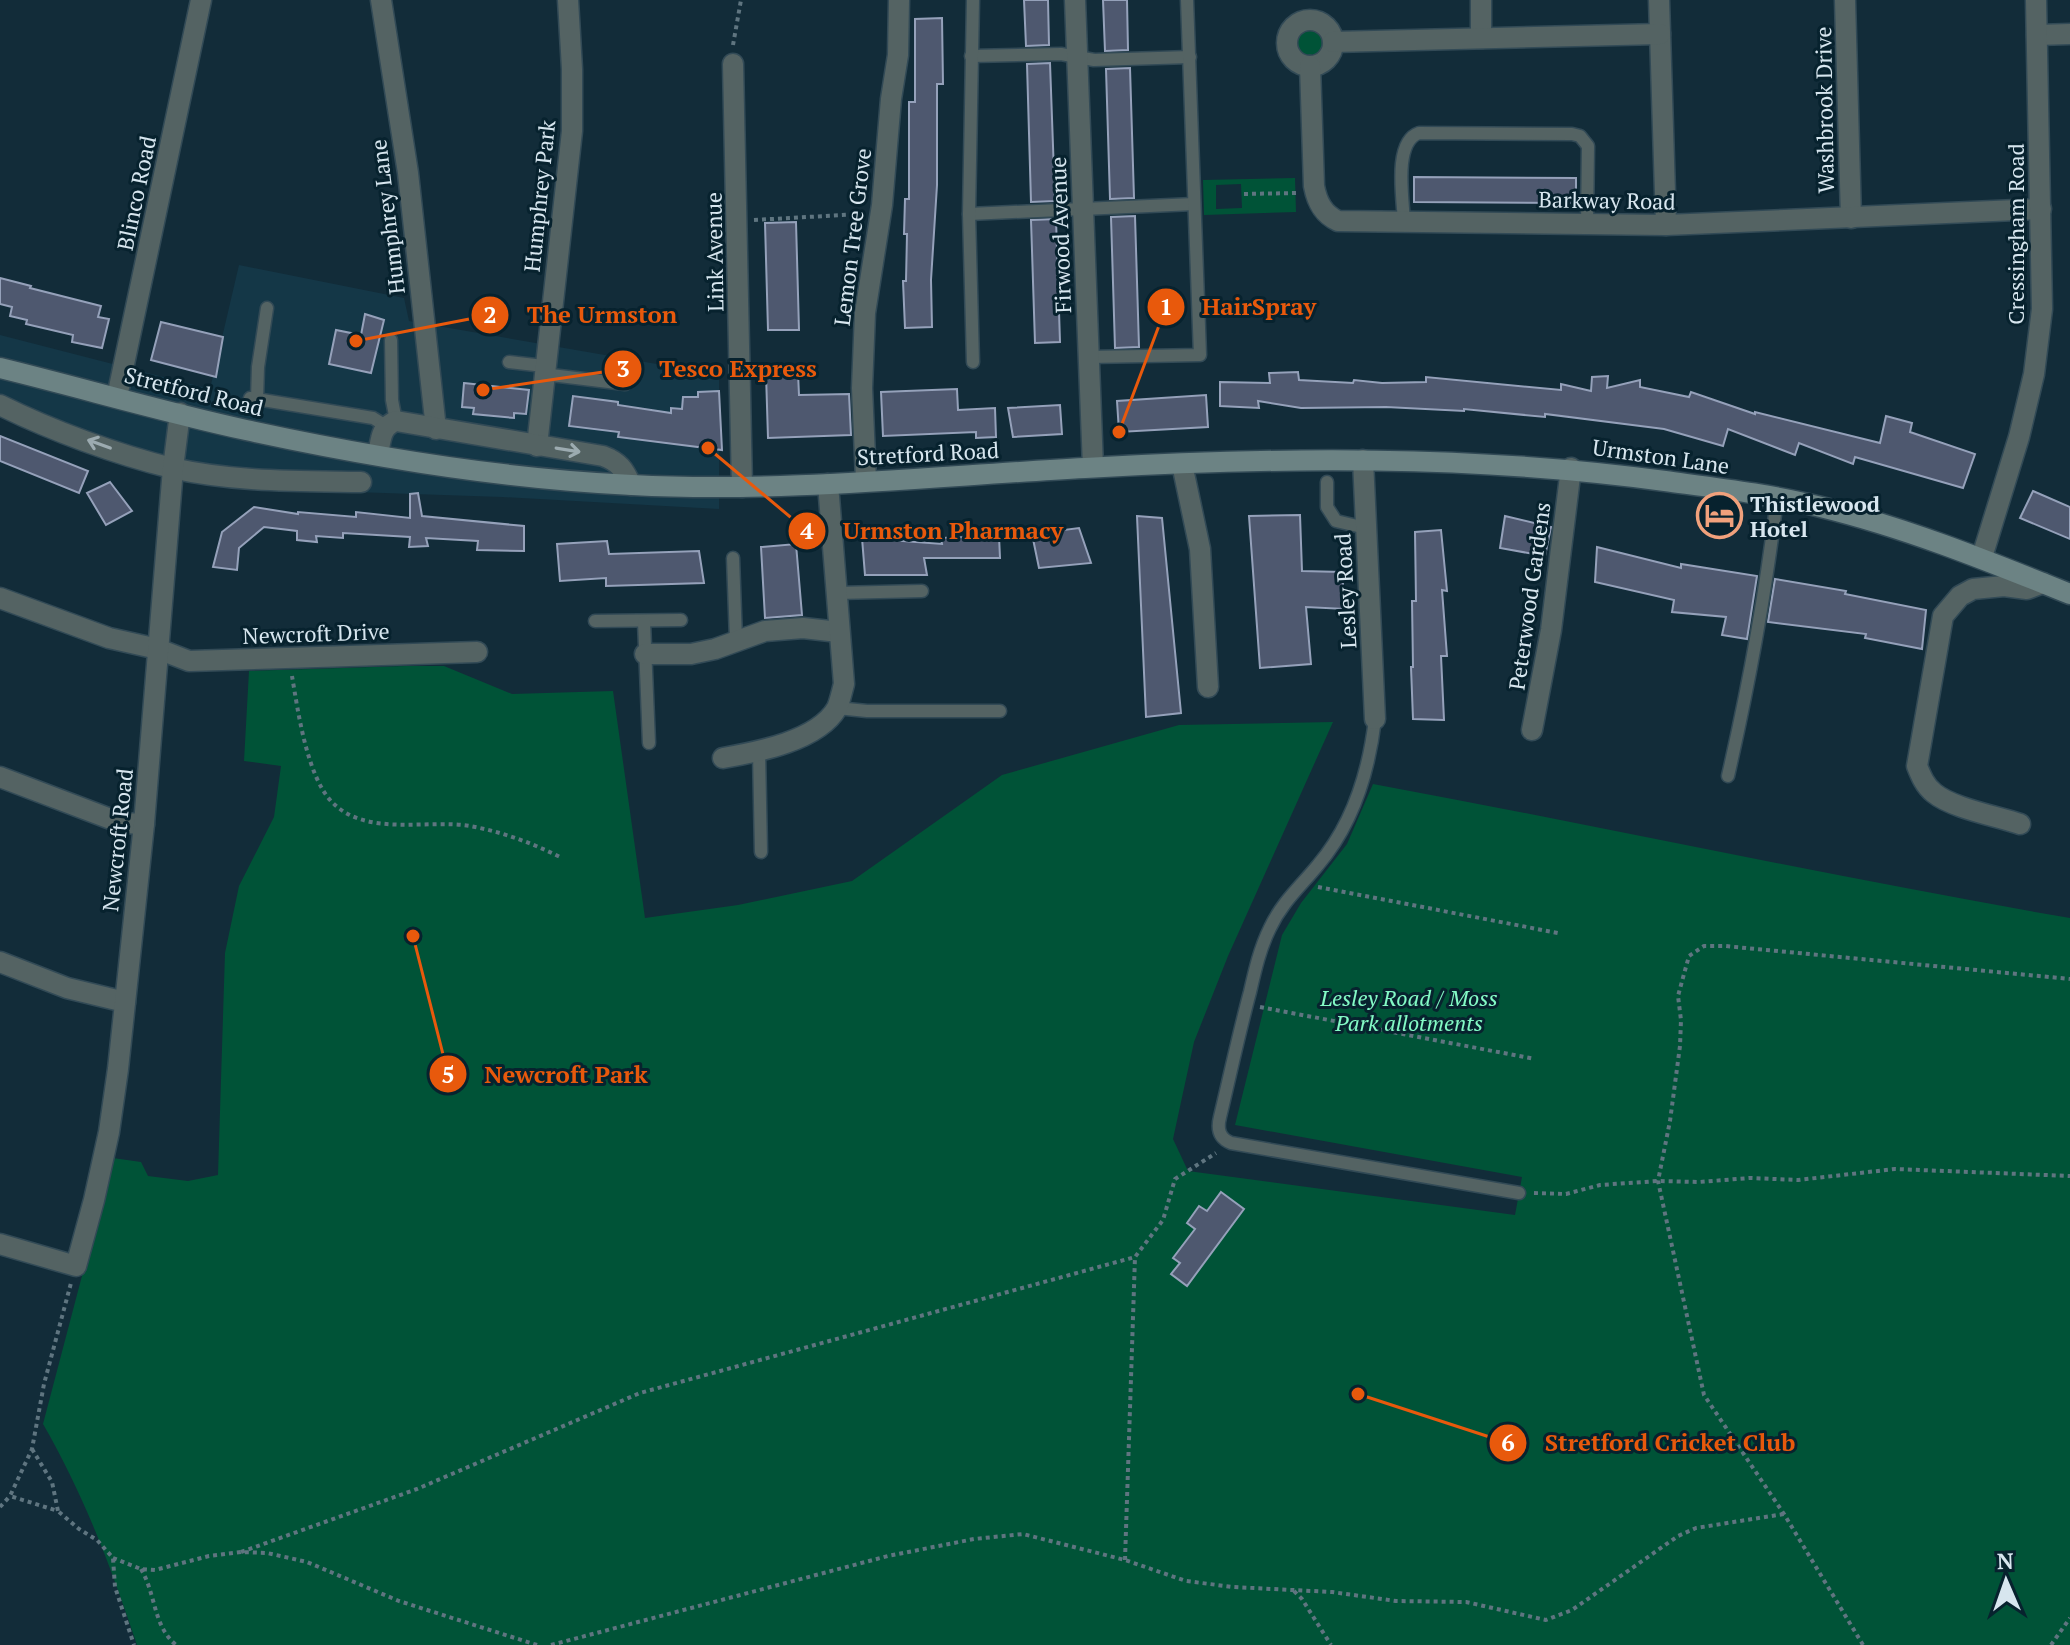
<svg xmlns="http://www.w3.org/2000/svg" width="2070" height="1645" viewBox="0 0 2070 1645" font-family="'PT Serif',serif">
	<rect width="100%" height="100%" fill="#122c39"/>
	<polygon fill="#143747" points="239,265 404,298 409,321 674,367 719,368 719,509 502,497 267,489 121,465 0,416 0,335 210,389"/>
	<g fill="#005337" fill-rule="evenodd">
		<circle cx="1310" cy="42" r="13"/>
		<path d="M1295 178 1296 212 1204 215 1203 180ZM1241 184 1242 208 1216 209V185Z"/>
		<path d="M406 666H444L512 694 613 691 645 918 738 905 852 881 1002 775 1179 725 1333 722 1228 956 1194 1042 1173 1139 1188 1171 1515 1215 1522 1177 1235 1125 1282 935 1301 903 1347 844 1373 784C1606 827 1837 878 2070 918V1645H137C111 1567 84 1495 43 1424L113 1158 141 1162 148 1176 188 1181 218 1175 225 953 239 886 274 817 281 766 244 761 249 671Z"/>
	</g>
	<g fill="#4e586f" stroke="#95a1ba" stroke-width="2">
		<polygon points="1024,0 1048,0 1049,45 1026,46"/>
		<polygon points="1103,0 1127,0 1128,50 1105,51"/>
		<polygon points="942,18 943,84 937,84 937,185 931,280 932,327 905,328 903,281 906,281 907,234 904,234 905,199 909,199 909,102 915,102 915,19"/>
		<polygon points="1050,63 1055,201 1031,202 1027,64"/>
		<polygon points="1130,68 1134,198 1110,199 1106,69"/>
		<polygon points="1414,177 1576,178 1576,203 1414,202"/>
		<polygon points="1135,216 1139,347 1115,348 1111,217"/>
		<polygon points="1056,219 1060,342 1035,343 1031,220"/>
		<polygon points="796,222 799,330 768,330 765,223"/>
		<polygon points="0,278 31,286 30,288 101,306 98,317 109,319 102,348 72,342 73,335 26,324 27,320 10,316 12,307 0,304"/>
		<polygon points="365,314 384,320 371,373 329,364 336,330 361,335"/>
		<polygon points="161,322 223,337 216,377 151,360"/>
		<polygon points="1298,372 1299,380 1353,383 1354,380 1382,383 1426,382 1426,377 1561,390 1561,384 1591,391 1592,377 1608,376 1607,388 1640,380 1640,387 1689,397 1691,392 1755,414 1755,412 1880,443 1886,416 1912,423 1910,432 1975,454 1963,488 1855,457 1853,464 1799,443 1795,455 1728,429 1723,446 1664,429 1545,414 1545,417 1464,409 1464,411 1386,407 1301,408 1258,401 1259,408 1220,406 1220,382 1270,383 1269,373"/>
		<polygon points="798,373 799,395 849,394 851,435 768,438 766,374"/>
		<polygon points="464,383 529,390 526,414 514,413 514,418 473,414 474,408 462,407"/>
		<polygon points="957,389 958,410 995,408 996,437 976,438 976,432 883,436 881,392"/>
		<polygon points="719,391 722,450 618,437 619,432 569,426 573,396 618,402 618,405 671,413 671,408 682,409 683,397 698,397 698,392"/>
		<polygon points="1206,395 1208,427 1119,432 1117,401"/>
		<polygon points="1060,405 1062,434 1013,437 1008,408"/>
		<polygon points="0,436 88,471 79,493 0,461"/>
		<polygon points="110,482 132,511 106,525 87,493"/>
		<polygon points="2033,491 2070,507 2070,539 2020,518"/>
		<polygon points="418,493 422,516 524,526 524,551 477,550 478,541 426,538 428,546 409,547 410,537 343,533 343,538 316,536 317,542 297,540 297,531 264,527 239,548 237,570 213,567 222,532 254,507 298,514 298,512 356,517 356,512 410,518 410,494"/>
		<polygon points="1300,515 1302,571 1342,572 1345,609 1306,607 1311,664 1260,668 1249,516"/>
		<polygon points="1137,516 1162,518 1181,713 1146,717"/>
		<polygon points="1505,516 1551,527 1545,556 1500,548"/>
		<polygon points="1079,528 1091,563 1039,568 1032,534"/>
		<polygon points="1441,530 1447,591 1442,590 1447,656 1441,656 1444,720 1413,719 1411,667 1413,667 1412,601 1416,601 1415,532"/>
		<polygon points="999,536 1000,558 924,558 927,575 865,575 862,538 942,544 941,538"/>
		<polygon points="607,541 609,554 699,551 704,583 606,586 606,578 560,581 557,544"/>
		<polygon points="796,544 802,615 765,618 761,547"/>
		<polygon points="1597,547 1681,568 1681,564 1757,576 1747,639 1722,635 1726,617 1672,612 1674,600 1595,582"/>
		<polygon points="1775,579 1846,591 1845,594 1926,610 1922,649 1865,638 1866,634 1768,622"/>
		<polygon points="1221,1192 1244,1209 1187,1286 1171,1274 1180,1263 1173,1258 1195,1229 1187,1223 1199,1206 1207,1211"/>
	</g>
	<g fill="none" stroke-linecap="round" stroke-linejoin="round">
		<defs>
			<g id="service">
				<polyline points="971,56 1061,54 1094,60 1190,57"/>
				<polyline points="969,214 1194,204"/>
				<path d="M1404 222C1403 199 1393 142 1419 133L1572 134 1580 136 1588 146 1587 224"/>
				<polyline points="391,340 392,400 396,421"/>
				<polyline points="1089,357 1200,355 1187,0"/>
				<polyline points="509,362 544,366"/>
				<polyline points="973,362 969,214 973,0"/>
				<polyline points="543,374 625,384"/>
				<polyline points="250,398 373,418 386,426"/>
				<polyline points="257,399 258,367 267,308"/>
				<polyline points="1327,482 1327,507 1336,521 1366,528"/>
				<polyline points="733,558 736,640"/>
				<polyline points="837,593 922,591"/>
				<polyline points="595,621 681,620"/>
				<polyline points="644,622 649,743"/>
				<polyline points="837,708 867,711 1000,711"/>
				<path d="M1375 719C1369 771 1353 824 1318 865 1301 886 1282 902 1270 928 1260 948 1255 970 1250 992 1239 1033 1230 1075 1220 1117 1217 1129 1219 1138 1231 1143L1519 1193"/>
				<polyline points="759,752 761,852"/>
				<path d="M1728 776C1749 684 1766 592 1777 498"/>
			</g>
			<g id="minor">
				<polyline points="381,0 408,173 436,429"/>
				<polyline points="1075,0 1093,467"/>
				<polyline points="1481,0 1481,38"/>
				<polyline points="1659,0 1666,225"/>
				<polyline points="1845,0 1851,218"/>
				<circle cx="1310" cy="43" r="23"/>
				<polyline points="2037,35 2070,34"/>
				<polyline points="1333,42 1660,34"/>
				<polyline points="733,64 742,487"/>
				<path d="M1310 66 1314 186C1317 202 1323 214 1338 221L1666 225 2041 209"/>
				<polyline points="117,397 201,0"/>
				<path d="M0 405C50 430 118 455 172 468 233 482 298 481 361 482"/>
				<polyline points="537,446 572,131 572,69 568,0"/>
				<path d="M378 455C381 440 380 427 396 421L603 456C619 462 624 469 631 485"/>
				<polyline points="1363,460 1375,719"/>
				<polyline points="1182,464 1200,549 1208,687"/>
				<polyline points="866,480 862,388 865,313 882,205 891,99 898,55 899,0"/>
				<polyline points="1982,557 2019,437 2034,374 2042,309 2036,0"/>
				<polyline points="0,598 109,638 158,649 189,661 477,652"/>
				<polyline points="645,654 691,654 715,649 765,631 803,628 839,632"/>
				<polyline points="1532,730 1551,630 1571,468"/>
				<path d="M723 758C757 752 818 741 837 708 840 701 842 691 844 684L828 484"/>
				<polyline points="0,777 108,818 124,823 144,824"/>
				<path d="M2020 824C1996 816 1952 808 1934 793 1925 786 1921 776 1917 766L1943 616 1960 596 1973 589 2004 586 2027 589 2043 583"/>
				<polyline points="0,962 67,988 125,1002"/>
				<polyline points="0,1244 76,1266 94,1200 109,1132 118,1069 144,824 173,468 180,413"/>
			</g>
			<path id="secondary" d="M0 368C82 388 163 412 246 430 370 457 505 479 632 485 783 493 935 476 1085 468 1279 457 1473 455 1665 481 1717 488 1770 494 1821 507 1907 528 1988 561 2070 594"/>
		</defs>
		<use href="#service" stroke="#324a56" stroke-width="15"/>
		<use href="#minor" stroke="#324a56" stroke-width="23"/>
		<use href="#secondary" stroke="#324a56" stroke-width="23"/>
		<g stroke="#5f7580" stroke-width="4" stroke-dasharray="4 4" stroke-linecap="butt">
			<polyline points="733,45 741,0"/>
			<polyline points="1244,194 1297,193"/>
			<polyline points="754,220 861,214"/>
			<path d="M292 676C298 711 307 778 333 803 367 837 427 819 470 826 503 832 532 843 562 858"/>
			<polyline points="1318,887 1558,933"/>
			<polyline points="1260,1007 1535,1059"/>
			<polyline points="1534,1193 1566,1194 1600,1185 1658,1181 1699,1182 1750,1178 1798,1180 1895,1169 2070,1176"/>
			<polyline points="32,1449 52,1482 58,1511 10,1496 32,1449 44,1384 71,1283"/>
			<polyline points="0,1507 10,1496"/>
			<polyline points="59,1512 79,1529 97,1540 113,1558 115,1587 134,1645"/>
			<polyline points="241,1552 417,1489 640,1393 1135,1257"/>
			<polyline points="113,1558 141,1569 155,1570 209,1556 241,1552 267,1553 307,1562 399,1601 537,1645"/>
			<polyline points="1125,1560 1135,1257 1163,1220 1175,1179 1216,1153"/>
			<path d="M141 1569C156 1594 153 1626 176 1645"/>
			<polyline points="1294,1591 1302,1599 1331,1645"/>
			<polyline points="551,1645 888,1556 974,1539 1023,1534 1125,1560 1186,1581 1233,1587 1332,1592 1396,1601 1466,1602 1546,1620 1572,1610 1678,1536 1696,1528 1784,1514"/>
			<polyline points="1863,1645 1784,1514 1704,1395 1658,1181 1670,1121 1680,1046 1681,1020 1678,996 1684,974 1689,956 1704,946 1725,946 2070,979"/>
			<polyline points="2051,1645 2070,1618"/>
		</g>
		<use href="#service" stroke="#546363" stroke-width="12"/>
		<use href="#minor" stroke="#546363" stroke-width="20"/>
		<use href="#secondary" stroke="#6c8384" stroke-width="20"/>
	</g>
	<defs><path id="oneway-shaft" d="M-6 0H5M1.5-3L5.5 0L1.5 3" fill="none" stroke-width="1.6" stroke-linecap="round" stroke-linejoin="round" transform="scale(2)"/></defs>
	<g stroke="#9cabb0">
		<use href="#oneway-shaft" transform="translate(99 444) rotate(-160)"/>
		<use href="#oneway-shaft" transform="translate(568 450) rotate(9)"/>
	</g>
	<defs>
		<symbol id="hotel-ring" viewBox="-11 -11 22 22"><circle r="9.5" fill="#07222e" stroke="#f1a17c" stroke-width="1.5"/><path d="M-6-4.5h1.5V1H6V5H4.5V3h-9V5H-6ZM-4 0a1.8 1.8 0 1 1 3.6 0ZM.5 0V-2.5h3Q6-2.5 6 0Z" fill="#f1a17c"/></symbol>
	</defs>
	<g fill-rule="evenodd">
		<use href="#hotel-ring" x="1694" y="490" width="51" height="51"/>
	</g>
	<g text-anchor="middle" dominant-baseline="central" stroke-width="6" stroke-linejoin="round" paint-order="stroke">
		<g font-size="22" fill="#d7e6ef" stroke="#07222e">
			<text transform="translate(1824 110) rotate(-91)">Washbrook Drive</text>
			<text transform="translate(136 193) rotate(-78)">Blinco Road</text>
			<text transform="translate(539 196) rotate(-84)">Humphrey Park</text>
			<text transform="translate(1607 200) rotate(1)">Barkway Road</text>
			<text transform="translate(387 217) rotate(-97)">Humphrey Lane</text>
			<text transform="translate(2015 234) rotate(-90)">Cressingham Road</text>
			<text transform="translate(1060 235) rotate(-92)">Firwood Avenue</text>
			<text transform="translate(852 237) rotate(-83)">Lemon Tree Grove</text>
			<text transform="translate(714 252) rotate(-91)">Link Avenue</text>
			<text transform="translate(194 391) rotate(14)">Stretford Road</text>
			<text transform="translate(928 453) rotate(-3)">Stretford Road</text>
			<text transform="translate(1661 456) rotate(8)">Urmston Lane</text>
			<text transform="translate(1345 591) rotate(-93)">Lesley Road</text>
			<text transform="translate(1529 596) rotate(-82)">Peterwood Gardens</text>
			<text transform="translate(316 633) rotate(-2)">Newcroft Drive</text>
			<text transform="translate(117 840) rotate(-84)">Newcroft Road</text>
		</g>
		<g font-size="22" font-weight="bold" fill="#d7e6ef" stroke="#07222e" text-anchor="start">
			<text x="1750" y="503">Thistlewood<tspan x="1750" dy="25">Hotel</tspan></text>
		</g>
		<g font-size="22" font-style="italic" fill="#83fac5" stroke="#07222e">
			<text x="1409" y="997">Lesley Road / Moss<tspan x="1409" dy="25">Park allotments</tspan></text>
		</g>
	</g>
	<path fill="none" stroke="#e8590c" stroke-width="3" d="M1119 432L1166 307M356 341L490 315M483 390L623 369M708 448L807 531M413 936L448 1074M1358 1394L1508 1443"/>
	<g fill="#e8590c" stroke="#07222e" stroke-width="3">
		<circle cx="1119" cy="432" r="8"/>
		<circle cx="356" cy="341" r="8"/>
		<circle cx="483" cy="390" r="8"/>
		<circle cx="708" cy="448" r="8"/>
		<circle cx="413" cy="936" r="8"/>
		<circle cx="1358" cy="1394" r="8"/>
		<circle cx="1166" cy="307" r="20"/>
		<circle cx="490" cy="315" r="20"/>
		<circle cx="623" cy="369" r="20"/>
		<circle cx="807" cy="531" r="20"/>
		<circle cx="448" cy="1074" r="20"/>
		<circle cx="1508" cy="1443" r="20"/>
	</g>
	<g font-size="24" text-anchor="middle" font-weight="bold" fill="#fff">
		<text x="1166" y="315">1</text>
		<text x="490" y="323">2</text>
		<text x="623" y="377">3</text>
		<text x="807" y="539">4</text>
		<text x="448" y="1083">5</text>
		<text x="1508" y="1451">6</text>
	</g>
	<g font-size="24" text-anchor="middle" font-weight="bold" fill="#e8590c" stroke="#07222e" stroke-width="6" stroke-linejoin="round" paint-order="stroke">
		<text x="1259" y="315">HairSpray</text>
		<text x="602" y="323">The Urmston</text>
		<text x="738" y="377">Tesco Express</text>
		<text x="953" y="539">Urmston Pharmacy</text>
		<text x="566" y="1083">Newcroft Park</text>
		<text x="1670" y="1451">Stretford Cricket Club</text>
	</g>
	<g transform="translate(2006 1581) rotate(358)" stroke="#07222e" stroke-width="6" paint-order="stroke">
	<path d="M0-6L14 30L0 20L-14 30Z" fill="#d7e6ef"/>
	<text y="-12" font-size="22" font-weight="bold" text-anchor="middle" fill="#d7e6ef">N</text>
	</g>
</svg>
